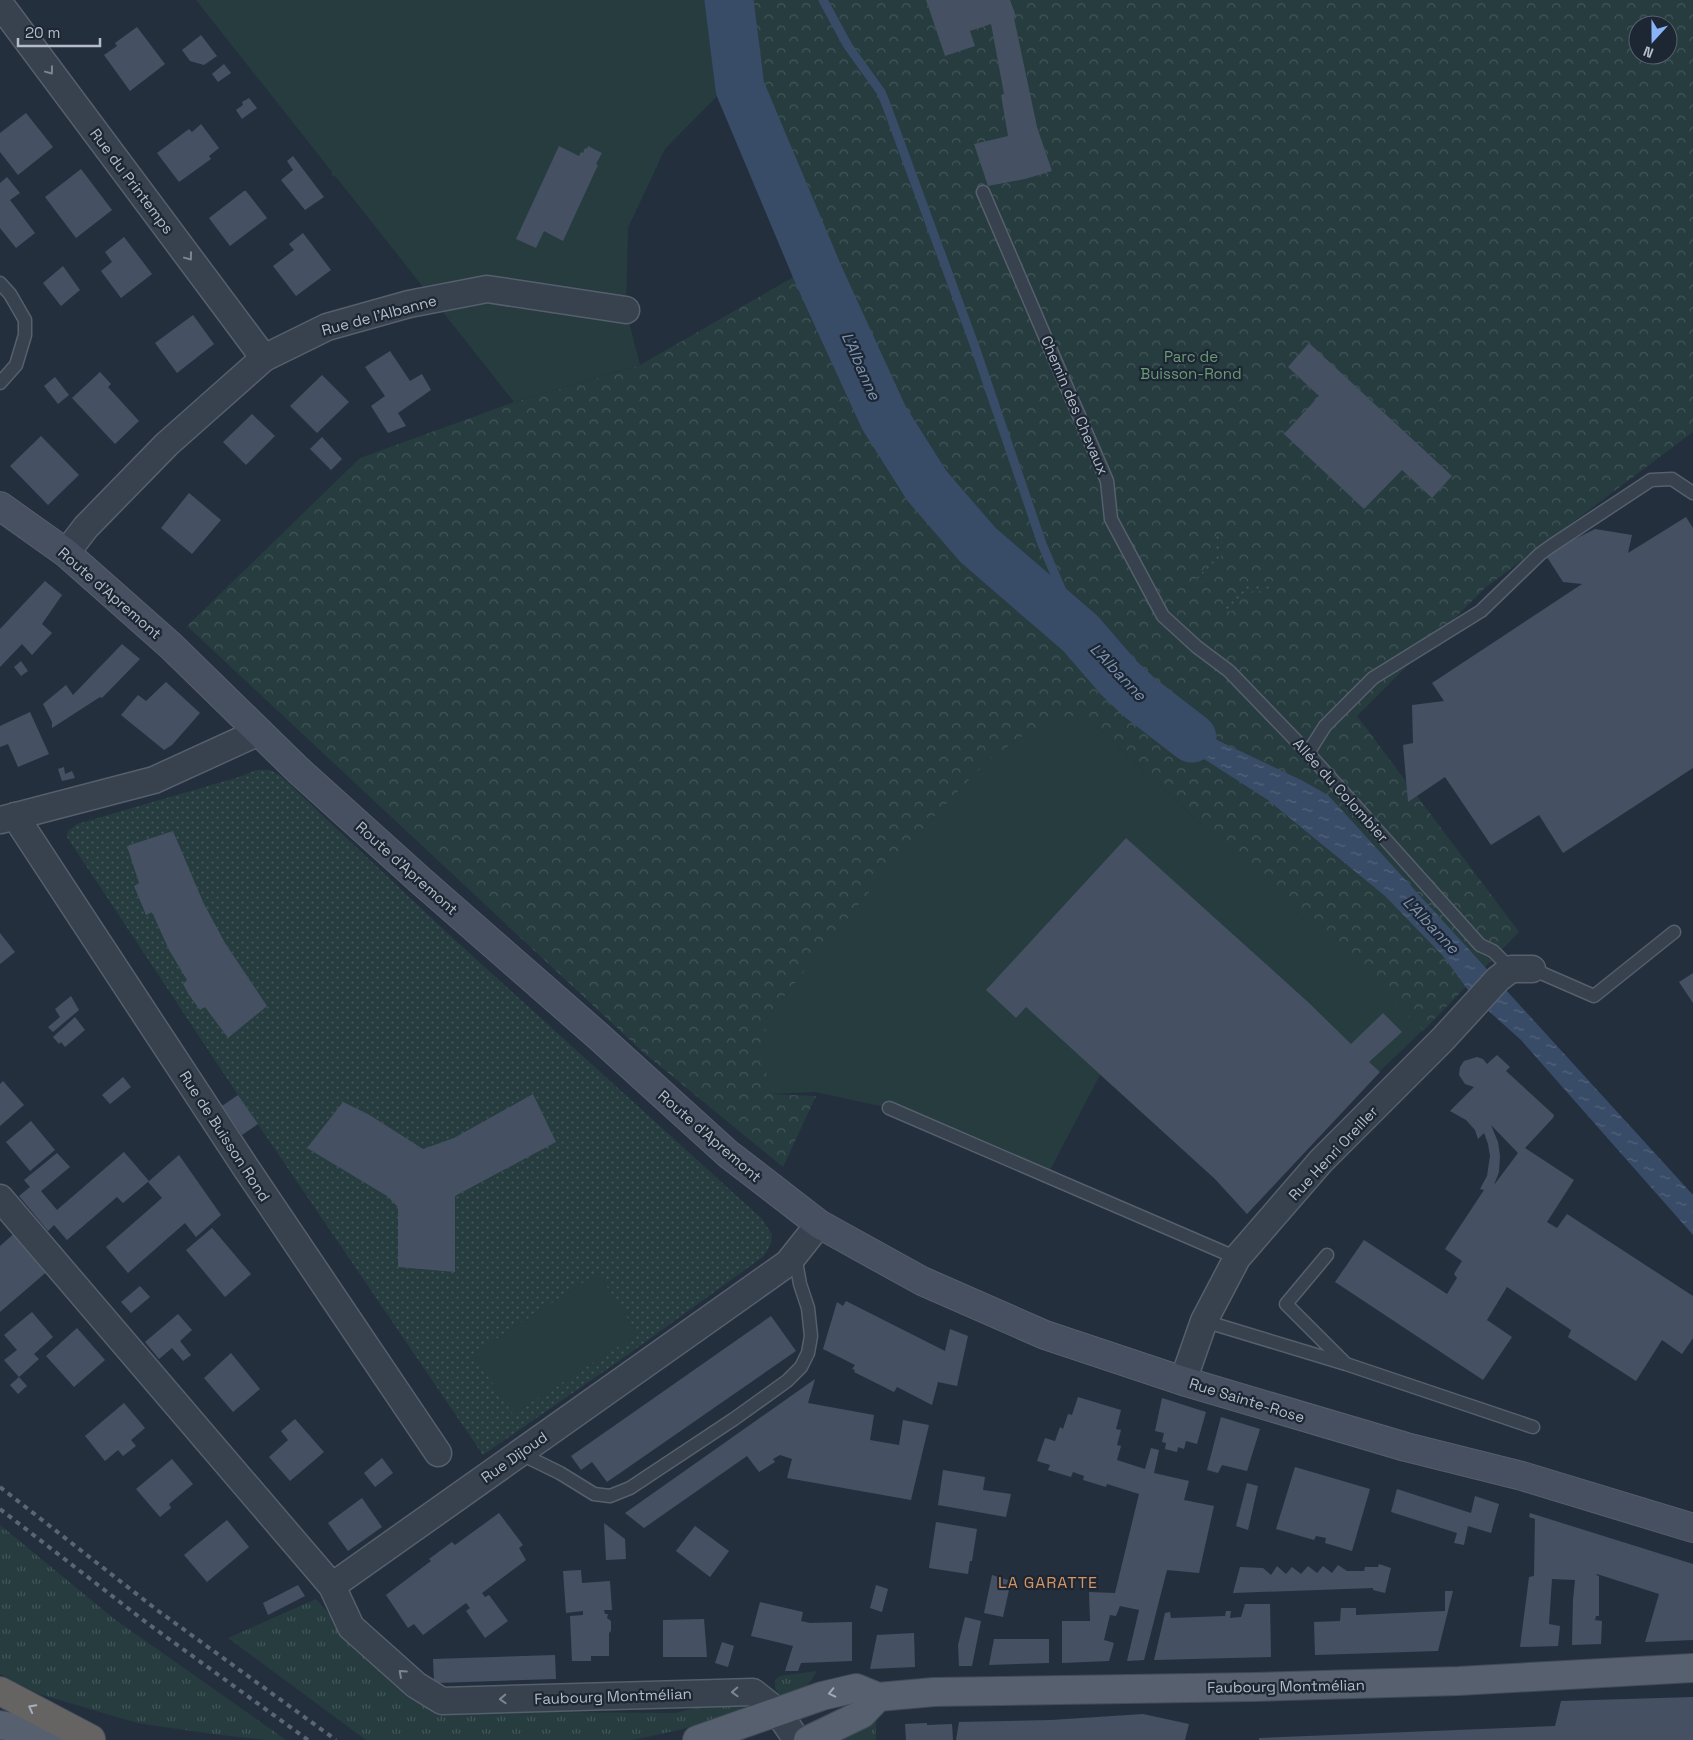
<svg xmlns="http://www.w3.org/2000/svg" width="1693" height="1740" viewBox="0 0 1693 1740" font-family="'Space Grotesk',sans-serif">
	<defs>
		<pattern id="grass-tufts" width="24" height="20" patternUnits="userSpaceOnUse" patternTransform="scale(1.25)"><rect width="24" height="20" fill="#263c3f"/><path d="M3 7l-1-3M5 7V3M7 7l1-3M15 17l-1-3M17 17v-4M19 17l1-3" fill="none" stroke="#435659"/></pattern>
		<pattern id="forest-crowns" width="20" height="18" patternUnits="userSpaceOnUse" patternTransform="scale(1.25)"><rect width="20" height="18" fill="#263c3f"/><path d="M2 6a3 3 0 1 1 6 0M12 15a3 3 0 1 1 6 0" fill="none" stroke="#435659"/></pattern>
		<pattern id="garden-dots" width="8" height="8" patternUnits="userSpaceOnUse" patternTransform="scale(1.25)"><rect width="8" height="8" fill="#263c3f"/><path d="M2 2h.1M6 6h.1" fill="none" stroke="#435659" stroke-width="1.8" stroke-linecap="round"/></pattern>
		<pattern id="water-ripples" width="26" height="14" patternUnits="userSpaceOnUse" patternTransform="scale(1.25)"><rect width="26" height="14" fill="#394c67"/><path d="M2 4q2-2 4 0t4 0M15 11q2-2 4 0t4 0" fill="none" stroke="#53647b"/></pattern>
	</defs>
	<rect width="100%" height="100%" fill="#242f3e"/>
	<g fill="url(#grass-tufts)">
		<polygon points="0,1525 113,1618 286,1740 267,1740 220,1735 137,1723 39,1694 0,1674"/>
		<polygon points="316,1599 366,1655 405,1691 517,1712 676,1713 709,1704 740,1704 744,1708 683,1729 633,1740 366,1740 228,1638"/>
		<path d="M817 1671C806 1690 802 1691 782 1698L775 1688V1680L780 1676Z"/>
		<polygon points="876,1715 876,1740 836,1740"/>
	</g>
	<path fill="url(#forest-crowns)" fill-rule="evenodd" d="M711 0H1693V432L1485 588 1357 716 1519 932 1423 1031 1082 713 909 844 766 1019 770 1094 816 1096 783 1167 644 1053 187 626 360 458 514 402 640 365 797 275 745 150 732 81ZM1638 25H1668V55H1638Z"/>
	<g fill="url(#garden-dots)">
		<polygon points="1215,536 1222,536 1221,562 1200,584 1196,579 1214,560"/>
		<polygon points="1272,583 1272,590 1248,592 1230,612 1225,607 1245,585"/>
		<polygon points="256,770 270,770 281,776 444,930 761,1218 772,1234 771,1243 764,1256 626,1356 483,1455 238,1095 67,837 68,831 77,824 239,777"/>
	</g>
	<g fill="#263c3f">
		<polygon points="196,0 711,0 732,81 665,149 628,228 626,310 640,365 514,402 336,177 331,175 332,172"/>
		<polygon points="1082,713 1423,1030 1376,1075 1247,1214 1215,1179 1100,1075 1047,1176 889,1108 815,1092 770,1094 764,1058 766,1019 816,957 910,842 987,761 1031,730"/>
		<polygon points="598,1273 638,1334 513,1414 473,1354"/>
	</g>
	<polygon fill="url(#water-ripples)" points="1146,695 1154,699 1191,725 1219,741 1301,780 1328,795 1693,1195 1693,1235 1521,1040 1474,998 1443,956 1385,896 1268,800 1190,750 1138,703 1139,697"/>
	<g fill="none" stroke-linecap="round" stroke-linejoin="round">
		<polyline stroke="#394c67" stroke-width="9" points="823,0 848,46 881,92 886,104 974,344 1042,544 1080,633"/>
		<polyline stroke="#394c67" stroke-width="49" points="729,0 740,88 819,276 884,418 927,486 978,545 1080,633 1119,678 1139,697 1192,738"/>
	</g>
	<g fill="#455162" fill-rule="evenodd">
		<polygon points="926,0 1010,0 1016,16 1014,18 1037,127 1052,171 1025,179 988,186 974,144 1008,136 1001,95 1004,94 991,24 970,31 975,46 945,56"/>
		<polygon points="137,27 165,64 130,91 104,55 117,46 115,43"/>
		<polygon points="201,35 217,56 204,65 190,61 182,50"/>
		<polygon points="224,64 231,73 218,82 212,74"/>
		<polygon points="249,98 257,108 242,119 236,110 243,105 242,102"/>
		<polygon points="26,113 53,147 18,175 0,152 0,133"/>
		<polygon points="201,124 219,148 209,156 211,159 179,182 157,153 189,129 192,132"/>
		<polygon points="559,146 579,156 581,152 583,153 585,148 587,149 588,146 602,153 596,164 598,165 563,241 544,231 536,248 516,239"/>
		<polygon points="293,156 324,197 305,210 281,180 293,170 287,161"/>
		<polygon points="81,169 112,210 76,238 45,197"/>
		<polygon points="7,177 20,193 10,200 35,233 16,248 0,228 0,183"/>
		<polygon points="244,191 246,191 267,218 230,246 209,218"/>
		<polygon points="303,233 331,270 296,296 273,266 294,250 289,244"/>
		<polygon points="124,237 152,274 121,298 101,271 112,262 105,252"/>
		<polygon points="63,266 80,290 61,306 43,283"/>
		<polygon points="193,315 214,344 177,373 155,343"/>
		<polygon points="1309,343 1452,476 1432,498 1402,470 1364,509 1284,434 1319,396 1288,367"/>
		<polygon points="390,351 410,381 422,374 431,390 398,413 406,426 388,433 371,406 385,396 365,367"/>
		<polygon points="100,372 111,384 108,387 139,421 115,444 72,398"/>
		<polygon points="322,375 349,402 317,433 290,406"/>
		<polygon points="55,377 69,395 58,404 44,386"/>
		<polygon points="252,414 275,436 246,465 223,442"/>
		<polygon points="41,436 79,475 48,505 10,466"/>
		<polygon points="322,437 342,459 331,470 310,449"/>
		<polygon points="189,493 221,520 192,554 161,528"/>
		<polygon points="1686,517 1693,528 1693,768 1563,853 1539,815 1491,845 1445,777 1408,802 1403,745 1413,743 1412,705 1444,701 1432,683 1582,584 1563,582 1545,554 1595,529 1632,535 1628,553"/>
		<polygon points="45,581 62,595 42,624 52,633 32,655 22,644 0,667 0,629"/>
		<polygon points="122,644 140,659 102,698 100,697 52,728 52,722 43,704 66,685 73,695"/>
		<polygon points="21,661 28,671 21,676 14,667"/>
		<polygon points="166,682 200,713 172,745 164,750 121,715 138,695 146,701"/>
		<polygon points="30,712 49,754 18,767 8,744 0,747 0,726"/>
		<polygon points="64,767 65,774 72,771 75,778 62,781 58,769"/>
		<polygon points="173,831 203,902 225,943 267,1006 228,1038 205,1007 200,1010 189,995 183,984 187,980 169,950 152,912 146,915 134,886 139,883 127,846"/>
		<polygon points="1126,838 1308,1002 1351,1044 1383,1013 1402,1032 1369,1062 1380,1072 1247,1214 1215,1179 1026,1007 1016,1018 986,990"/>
		<polygon points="0,933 15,952 0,964"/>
		<polygon points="1693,973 1693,1003 1679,982"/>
		<polygon points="71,996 79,1010 53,1032 48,1027 60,1017 55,1009"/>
		<polygon points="75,1017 85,1030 65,1047 61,1042 59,1044 53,1037"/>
		<path d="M1497 1055 1510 1067 1506 1071 1554 1115 1553 1118 1525 1148 1574 1180 1547 1222 1557 1228 1567 1214 1693 1296V1338L1682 1354 1662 1340 1636 1381 1568 1337 1571 1330 1507 1287 1487 1320 1512 1337 1483 1380 1335 1282 1364 1240 1447 1294 1457 1278 1454 1274 1462 1261 1445 1249 1484 1190 1480 1189 1487 1176 1490 1156 1488 1144 1484 1133 1478 1139 1475 1130 1466 1120 1450 1111 1474 1087 1465 1084 1459 1075 1460 1067 1464 1061 1477 1057 1483 1059 1487 1064ZM1491 1125 1518 1153 1494 1185 1499 1172 1500 1156 1498 1142Z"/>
		<polygon points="123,1077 131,1087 110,1104 102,1095"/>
		<polygon points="3,1081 24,1105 0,1126 0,1084"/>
		<polygon points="533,1094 556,1142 455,1196 455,1272 398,1267 398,1207 387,1196 307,1148 343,1102 368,1114 423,1149 454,1138"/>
		<polygon points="238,1095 258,1124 242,1135 222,1106"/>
		<polygon points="31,1121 55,1150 30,1171 6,1142"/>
		<polygon points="124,1152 149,1181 123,1203 117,1197 67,1240 54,1225 48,1231 19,1196 30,1187 24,1180 57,1153 70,1167 41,1191 57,1210"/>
		<polygon points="179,1155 221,1215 196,1237 185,1223 128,1273 106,1247 162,1198 148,1182"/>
		<polygon points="212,1228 251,1274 225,1297 186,1250"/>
		<polygon points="18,1230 50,1269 0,1312 0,1246"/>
		<polygon points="140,1286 150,1297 131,1313 121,1302"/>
		<polygon points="846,1301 945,1351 950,1329 968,1336 957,1386 938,1382 932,1405 897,1387 894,1392 854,1372 855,1370 852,1369 855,1365 823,1349 837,1302 843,1306"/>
		<polygon points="32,1312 53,1337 34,1354 39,1359 19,1377 27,1386 18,1394 10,1385 19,1377 4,1360 17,1350 4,1335"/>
		<polygon points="178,1314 192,1330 180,1341 191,1355 183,1361 172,1348 159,1359 145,1342"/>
		<polygon points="771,1316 796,1351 607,1482 592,1462 581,1470 571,1456"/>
		<polygon points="77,1328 105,1360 74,1387 46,1356"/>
		<polygon points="231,1353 260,1389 233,1412 204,1378"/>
		<polygon points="815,1379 808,1403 874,1415 870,1440 899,1445 903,1420 929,1425 911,1500 787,1478 792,1459 780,1455 773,1459 775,1462 759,1472 747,1456 644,1528 625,1513"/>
		<polygon points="1078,1397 1121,1410 1116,1429 1121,1430 1117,1445 1121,1446 1117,1460 1145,1469 1151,1448 1159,1450 1154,1473 1189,1481 1184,1500 1214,1506 1199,1573 1167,1570 1144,1660 1127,1661 1139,1610 1120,1606 1116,1616 1110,1615 1104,1640 1114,1643 1109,1661 1062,1663 1062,1621 1090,1621 1089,1592 1115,1593 1139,1494 1107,1484 1106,1487 1083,1480 1084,1476 1073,1472 1071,1477 1048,1470 1050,1465 1037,1461 1045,1438 1055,1441 1060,1427 1063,1429 1068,1414 1072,1415"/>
		<polygon points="1162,1398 1206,1412 1197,1444 1186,1441 1184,1449 1178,1447 1177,1452 1165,1449 1166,1443 1162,1442 1164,1433 1155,1431"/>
		<polygon points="124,1403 145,1428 131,1440 136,1446 123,1456 118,1450 105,1461 85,1436"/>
		<polygon points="1221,1417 1260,1429 1247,1471 1222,1465 1218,1473 1207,1470"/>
		<polygon points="295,1419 324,1452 290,1481 269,1457 288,1440 281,1431"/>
		<polygon points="382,1458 393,1473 375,1487 364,1473"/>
		<polygon points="172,1459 193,1484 169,1504 171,1508 160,1517 136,1489"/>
		<polygon points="1295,1467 1370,1489 1352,1551 1325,1543 1326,1538 1316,1536 1314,1540 1276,1529"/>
		<polygon points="943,1470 985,1477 983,1490 1011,1494 1006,1517 938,1505"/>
		<polygon points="1247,1483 1258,1486 1248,1530 1236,1526"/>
		<polygon points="1397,1489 1471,1513 1475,1496 1499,1504 1491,1533 1468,1526 1464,1545 1454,1543 1457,1533 1391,1512"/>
		<polygon points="362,1498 382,1527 348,1551 328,1523"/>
		<polygon points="499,1513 523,1545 519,1548 526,1560 482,1593 485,1597 489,1595 508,1621 485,1638 466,1611 470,1608 466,1603 423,1635 414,1624 408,1628 386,1595 431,1561 429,1559 452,1542 455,1545"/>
		<polygon points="1530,1513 1693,1564 1693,1640 1645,1642 1659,1594 1597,1574 1596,1575 1599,1576 1599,1616 1596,1616 1595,1620 1602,1621 1601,1644 1572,1645 1573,1600 1575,1580 1552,1579 1549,1624 1560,1626 1558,1646 1520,1647 1529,1577 1534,1576 1535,1519 1529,1517"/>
		<polygon points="227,1520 249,1547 207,1582 184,1555"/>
		<polygon points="936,1522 977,1529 972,1561 970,1561 968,1574 929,1568"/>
		<polygon points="604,1523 625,1539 626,1559 606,1560"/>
		<polygon points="695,1526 729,1551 710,1577 676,1551"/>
		<polygon points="1379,1564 1391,1568 1385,1593 1373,1590 1373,1588 1233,1593 1240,1567 1263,1568 1271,1575 1277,1566 1286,1574 1292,1567 1301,1574 1308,1566 1317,1573 1323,1566 1332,1573 1338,1565 1347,1571 1364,1571 1365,1567 1378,1567"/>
		<polygon points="581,1570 582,1583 610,1581 612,1610 604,1610 605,1614 608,1614 607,1618 611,1621 611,1631 609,1633 609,1656 591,1656 591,1661 572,1661 570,1616 583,1615 583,1611 566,1613 563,1571"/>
		<polygon points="992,1575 1011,1581 1003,1617 984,1613"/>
		<polygon points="298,1585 305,1596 268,1615 263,1603"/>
		<polygon points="876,1585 888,1589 882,1612 870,1608"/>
		<polygon points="1445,1591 1453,1591 1438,1651 1315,1655 1314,1622 1340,1621 1341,1608 1356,1608 1356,1615 1445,1611"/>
		<polygon points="760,1602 803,1612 801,1621 810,1623 852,1622 852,1661 801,1663 798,1671 785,1671 793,1646 751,1636"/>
		<polygon points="1245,1604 1270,1604 1271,1657 1154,1660 1165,1613 1170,1612 1171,1618 1225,1616 1226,1611 1231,1611 1230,1618 1241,1617"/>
		<polygon points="965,1617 981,1621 972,1666 959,1666 958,1645"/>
		<polygon points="704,1619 707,1657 663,1657 663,1620"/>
		<polygon points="914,1633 915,1667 870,1669 877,1635"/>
		<polygon points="994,1639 1049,1639 1049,1663 989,1665"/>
		<polygon points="722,1642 734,1646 728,1667 715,1663"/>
		<polygon points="555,1655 556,1679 437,1683 434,1681 433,1659"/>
		<polygon points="1693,1697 1693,1740 1259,1740 1259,1738 1555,1726 1561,1701"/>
		<polygon points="1143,1714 1189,1724 1185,1740 956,1740 959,1722 1051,1720"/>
		<polygon points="927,1723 927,1725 952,1724 953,1740 906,1740 905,1724"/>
	</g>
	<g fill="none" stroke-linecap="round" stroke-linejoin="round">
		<defs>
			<g id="service">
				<polyline points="983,192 1107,481 1111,519 1163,616 1197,647 1229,671 1308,753 1480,945 1493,951 1511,969"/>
				<polyline points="0,283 10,294 25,320 25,335 16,365 0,383"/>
				<polyline points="1308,753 1325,726 1373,678 1481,611 1540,554 1551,546 1651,480 1672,479 1693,493"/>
				<polyline points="1532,969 1594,996 1674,932"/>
				<polyline points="889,1108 1237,1258"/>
				<polyline points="1327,1255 1286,1304 1344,1362"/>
				<polyline points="1204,1321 1346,1364 1533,1427"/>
				<polyline points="519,1453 560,1473 594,1494 610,1496 630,1488 734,1419 787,1381 801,1367 808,1353 811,1336 808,1308 800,1284 795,1256"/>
			</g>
			<g id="minor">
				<polyline points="0,4 264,358"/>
				<polyline points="66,553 86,527 167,444 264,358 327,327 409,304 487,289 626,310"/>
				<polyline points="15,816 246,1168 438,1453"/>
				<polyline points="1,820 154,780 259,732"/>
				<polyline points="0,1198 332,1586 351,1627 416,1685 442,1701 753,1692 777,1711 797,1740"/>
				<polyline points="1183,1381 1204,1321 1237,1258 1321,1161 1443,1039 1498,979 1511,969 1532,969"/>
				<polyline points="332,1586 788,1263 819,1224"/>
			</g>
			<polyline id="secondary" points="0,506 66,553 171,646 298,770 421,881 597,1035 727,1153 819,1224 922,1281 1045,1335 1183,1381 1406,1447 1522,1476 1693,1528"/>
			<g id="primary">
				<polyline points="0,1725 86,1738"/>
				<polyline points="697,1740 822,1696 856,1688 878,1697 934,1692 1254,1687 1459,1681 1693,1668"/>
				<polyline points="808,1740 862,1714 878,1697"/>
			</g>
			<polyline id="trunk" points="0,1691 91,1739"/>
		</defs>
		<use href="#service" stroke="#565f6c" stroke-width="15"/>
		<use href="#minor" stroke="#565f6c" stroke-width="29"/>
		<use href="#secondary" stroke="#565f6c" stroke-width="30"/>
		<use href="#primary" stroke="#414a57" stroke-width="30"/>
		<use href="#trunk" stroke="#434c59" stroke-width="30"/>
		<use href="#service" stroke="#38414e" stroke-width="12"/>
		<use href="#minor" stroke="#38414e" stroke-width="26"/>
		<use href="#secondary" stroke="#465061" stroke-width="28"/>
		<use href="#primary" stroke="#56606e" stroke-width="28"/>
		<use href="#trunk" stroke="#656462" stroke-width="28"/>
		<g stroke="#5a6575" stroke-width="4" stroke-dasharray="5 5" stroke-linecap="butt">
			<polyline points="0,1487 157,1610 336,1740"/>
			<polyline points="0,1509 147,1623 308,1740"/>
		</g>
	</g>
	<defs><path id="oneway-chevron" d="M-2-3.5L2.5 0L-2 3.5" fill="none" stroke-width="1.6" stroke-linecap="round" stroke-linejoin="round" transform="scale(1.25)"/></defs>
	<g stroke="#7c8592">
		<use href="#oneway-chevron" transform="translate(50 71) rotate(53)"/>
		<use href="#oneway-chevron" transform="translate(189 257) rotate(53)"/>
		<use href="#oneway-chevron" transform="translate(402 1673) rotate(-138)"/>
		<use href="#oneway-chevron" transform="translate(735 1692) rotate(178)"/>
		<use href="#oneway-chevron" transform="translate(503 1699) rotate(178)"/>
	</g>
	<use stroke="#a1aab7" href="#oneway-chevron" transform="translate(832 1693) rotate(167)"/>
	<use stroke="#a8afba" href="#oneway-chevron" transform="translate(32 1708) rotate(-152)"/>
	<g text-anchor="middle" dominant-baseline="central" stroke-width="4.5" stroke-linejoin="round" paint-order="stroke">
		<g font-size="15" fill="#b4bcc9" stroke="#1d2633">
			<text transform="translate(132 181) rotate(53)">Rue du Printemps</text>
			<text transform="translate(379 315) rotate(-15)">Rue de l'Albanne</text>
			<text transform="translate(1075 405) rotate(67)">Chemin des Chevaux</text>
			<text transform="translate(110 593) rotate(41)">Route d'Apremont</text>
			<text transform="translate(1341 790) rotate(48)">Allée du Colombier</text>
			<text transform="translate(407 868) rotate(42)">Route d'Apremont</text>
			<text transform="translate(225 1136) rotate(57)">Rue de Buisson Rond</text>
			<text transform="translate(710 1136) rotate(41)">Route d'Apremont</text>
			<text transform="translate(1333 1153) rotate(-47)">Rue Henri Oreiller</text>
			<text transform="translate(1247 1400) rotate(17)">Rue Sainte-Rose</text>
			<text transform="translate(514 1457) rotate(-35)">Rue Dijoud</text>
			<text transform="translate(1286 1686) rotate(-1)">Faubourg Montmélian</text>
			<text transform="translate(613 1696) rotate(-2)">Faubourg Montmélian</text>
		</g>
		<g font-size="15" fill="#6b9a76" stroke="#1d2633">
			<text x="1191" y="356">Parc de<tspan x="1191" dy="17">Buisson-Rond</tspan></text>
		</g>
		<g font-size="16" font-style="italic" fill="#7c92b1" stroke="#1d2633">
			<text transform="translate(861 366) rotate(66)">L'Albanne</text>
			<text transform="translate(1118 672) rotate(46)">L'Albanne</text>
			<text transform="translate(1431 925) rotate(46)">L'Albanne</text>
		</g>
		<g font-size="16" letter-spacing="1" fill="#d59563" stroke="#1d2633">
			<text x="1048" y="1582">LA GARATTE</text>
		</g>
	</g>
	<g transform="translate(1653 40) rotate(201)"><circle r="24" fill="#1d2633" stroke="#59626f"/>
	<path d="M0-4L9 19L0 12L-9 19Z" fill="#8ab4f8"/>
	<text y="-8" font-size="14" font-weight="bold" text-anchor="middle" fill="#b4bcc9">N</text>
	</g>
	<path d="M18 38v8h82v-8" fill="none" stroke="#b4bcc9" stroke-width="2.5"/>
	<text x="25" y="38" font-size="15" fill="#b4bcc9" stroke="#1d2633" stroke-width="4" paint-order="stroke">20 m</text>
</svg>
